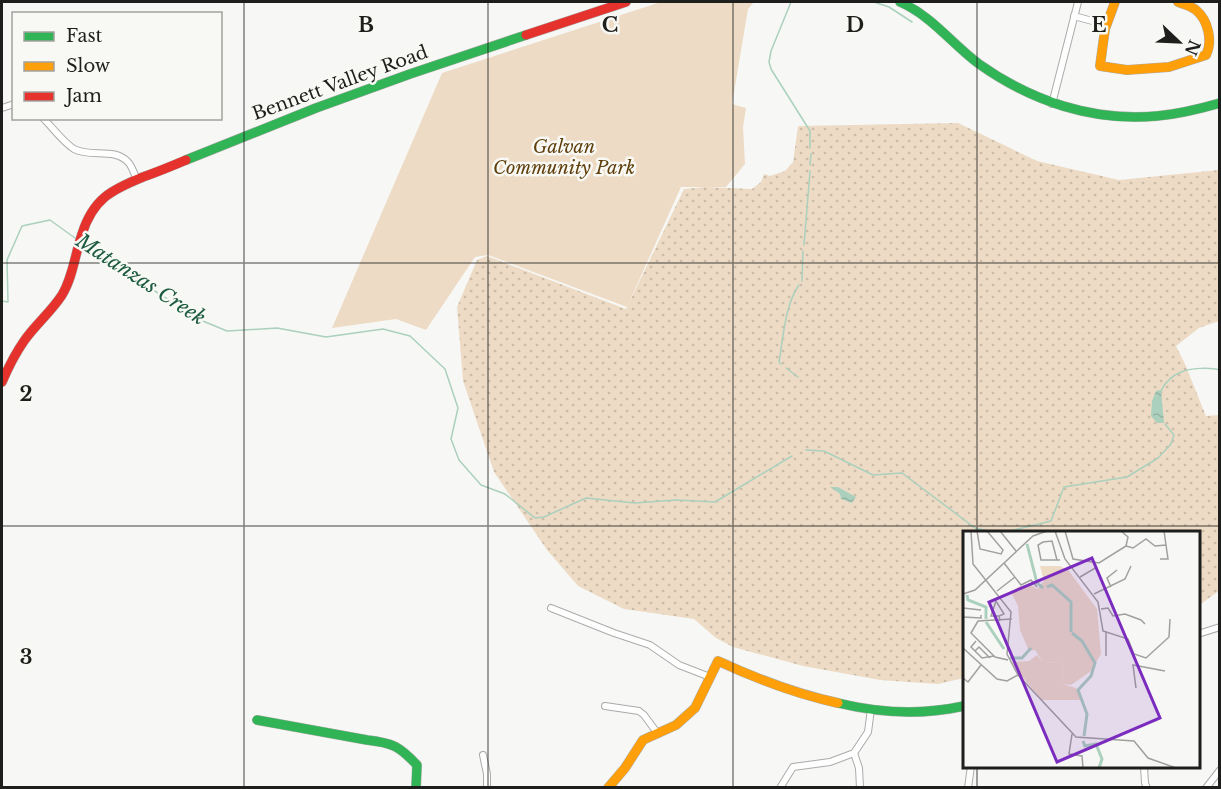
<svg xmlns="http://www.w3.org/2000/svg" width="1221" height="789" viewBox="0 0 1221 789" font-family="'Libre Baskerville',serif">
	<defs>
		<pattern id="grass-dots" width="8" height="8" patternUnits="userSpaceOnUse" patternTransform="scale(1.5)"><rect width="8" height="8" fill="#eddbc5"/><path d="M2 2h.1M6 6h.1" fill="none" stroke="#cbbca9" stroke-width="1.8" stroke-linecap="round"/></pattern>
		<pattern id="water-ripples" width="26" height="14" patternUnits="userSpaceOnUse" patternTransform="scale(1.5)"><rect width="26" height="14" fill="#abd0bd"/><path d="M2 4q2-2 4 0t4 0M15 11q2-2 4 0t4 0" fill="none" stroke="#93b2a2"/></pattern>
	</defs>
	<rect width="100%" height="100%" fill="#f7f8f5"/>
	<polygon fill="url(#grass-dots)" points="958,123 1037,161 1119,180 1219,170 1219,321 1199,328 1176,346 1185,364 1206,416 1219,415 1219,591 1199,605 1198,532 964,532 964,678 938,684 880,680 803,666 733,647 716,638 694,619 624,609 578,586 547,550 494,472 463,381 457,307 477,260 487,256 626,309 684,189 705,187 752,189 761,182 764,174 770,176 785,171 793,162 798,126"/>
	<polygon fill="#eddbc5" points="661,2 754,2 748,9 732,104 746,108 743,127 745,164 726,187 681,187 627,307 488,255 475,257 426,330 396,319 332,328 442,73"/>
	<g fill="url(#water-ripples)">
		<polygon points="1161,390 1164,423 1157,423 1151,416 1152,401 1156,391"/>
		<polygon points="830,487 838,487 856,497 852,503 841,499 840,494"/>
	</g>
	<g fill="none" stroke-linecap="round" stroke-linejoin="round">
		<g stroke="#abd0bd" stroke-width="1.5">
			<polyline points="791,2 771,51 769,62 771,69 810,131 810,148"/>
			<polyline points="874,2 889,7 912,22"/>
			<polyline points="810,165 811,154"/>
			<polyline points="84,245 198,319 227,331 277,328 326,337 383,329 410,336 445,369 458,408 451,439 459,460 481,485 505,494 535,518 544,517 586,498 635,503 676,500 715,502 792,456"/>
			<polyline points="804,245 810,171"/>
			<polyline points="802,281 803,251"/>
			<polyline points="2,301 8,302 7,260 22,226 50,220 75,238"/>
			<path d="M781 364 779 362C783 339 785 304 799 285"/>
			<polyline points="786,368 798,377"/>
			<path d="M1161 392C1163 384 1173 375 1181 372 1190 368 1210 367 1220 370"/>
			<polyline points="806,450 824,451 873,475 902,473 975,528 994,532"/>
			<polyline points="1006,532 1051,521 1064,487 1127,477 1158,458 1171,444 1174,435 1165,424"/>
		</g>
		<defs>
			<g id="street">
				<polyline points="1074,16 1107,25"/>
				<polyline points="1052,104 1078,2"/>
				<polyline points="2,108 14,104"/>
				<path d="M43 118C53 128 63 142 74 149 91 158 114 147 128 162 132 166 134 174 137 179"/>
				<polyline points="551,608 614,633 650,645 679,665 710,677"/>
				<polyline points="1198,634 1220,627"/>
				<polyline points="605,706 639,711 644,715 658,734"/>
				<polyline points="854,753 859,768 860,788"/>
				<polyline points="483,755 487,774 487,788"/>
				<polyline points="1144,766 1145,783 1147,788"/>
				<polyline points="780,788 793,767 830,762 854,753 868,732 871,709"/>
				<polyline points="968,788 971,766"/>
				<polyline points="1206,788 1220,770"/>
			</g>
			<g id="fast">
				<path d="M900 2C932 16 952 44 979 64 1031 101 1093 122 1157 116 1178 114 1199 109 1220 103"/>
				<polyline points="186,160 316,108 410,74 526,35"/>
				<path d="M838 703C879 713 923 715 964 706"/>
				<path d="M257 720 367 740C393 743 399 746 417 765L416 788"/>
			</g>
			<g id="slow">
				<path d="M1115 2 1105 29 1100 66 1127 70 1169 67 1206 55C1213 41 1208 20 1196 10 1191 6 1184 4 1178 2"/>
				<path d="M608 788 625 768 643 740 676 725 695 708 718 661C757 679 796 694 838 703"/>
			</g>
			<g id="jam">
				<polyline points="526,35 626,2"/>
				<path d="M2 382C8 368 15 354 24 341 35 325 51 312 62 295 73 277 75 254 82 234 93 199 111 190 143 177 157 172 172 166 186 160"/>
			</g>
		</defs>
		<use href="#street" stroke="#ababa9" stroke-width="8"/>
		<use href="#fast" stroke="#ababa9" stroke-width="10"/>
		<use href="#slow" stroke="#ababa9" stroke-width="10"/>
		<use href="#jam" stroke="#ababa9" stroke-width="10"/>
		<use href="#street" stroke="#fefefe" stroke-width="6"/>
		<use href="#fast" stroke="#30b455" stroke-width="9"/>
		<use href="#slow" stroke="#ff9f0a" stroke-width="9"/>
		<use href="#jam" stroke="#e5322d" stroke-width="9"/>
	</g>
	<path fill="none" stroke="#1e1e1c" stroke-width="1.5" stroke-opacity="0.55" d="M244 2V788M488 2V788M733 2V788M977 2V532M2 263H1220M2 526H1220M977 766V788"/>
	<g text-anchor="middle" dominant-baseline="central" stroke-width="5" stroke-linejoin="round" paint-order="stroke">
		<g font-size="18" fill="#1e1e1c" stroke="#f8f9f4">
			<text transform="translate(340 83) rotate(-20)">Bennett Valley Road</text>
		</g>
		<g font-size="18" font-style="italic" fill="#603f0d" stroke="#f8f9f4">
			<text x="564" y="147">Galvan<tspan x="564" dy="21">Community Park</tspan></text>
		</g>
		<g font-size="20" font-style="italic" fill="#1d5b41" stroke="#f8f9f4">
			<text transform="translate(141 279) rotate(33)">Matanzas Creek</text>
		</g>
	</g>
	<g transform="translate(963 531)">
		<rect width="237" height="237" fill="#f7f8f5"/>
		<path d="M77 35H97L106 40 134 78 138 123 128 140 108 154 100 153 99 132 80 131 72 119 66 120 57 99 55 75 48 61 57 55 68 54 74 58 81 50Z" fill="#eddbc5"/>
		<path d="M74 124 80 131 99 132 100 153 113 157 118 169H79L47 131 66 130Z" fill="#eddbc5"/>
		<path fill="none" stroke="#abd0bd" stroke-width="3" d="M64 13 74 52 80 57M84 56 89 54 108 71V101M4 64 5 69 23 76V88M23 91 41 118M109 102 119 110 132 132 128 145 115 159 124 183 121 205M47 127H59L68 117M120 210 122 215 133 213 139 228 136 237"/>
		<path fill="none" stroke="#a0a19e" stroke-width="1.5" d="M8 0 10 33 48 81 44 123 55 144 113 206 171 210 185 227 213 237M14 0 17 18 38 23 40 19 24 0M37 0 53 20M92 0 102 28 135 71 140 100 165 108 171 123 183 127 206 106 207 88M102 0 110 28 136 32 163 15 165 6 158 0M80 11 75 14 78 29H97M80 11 89 10 94 29M163 15 170 17 183 8 192 15 203 14M197 28H205L201 0M41 32 58 54 68 49 74 56M117 46 134 36M148 56 144 47 154 39M34 60 52 46M0 63 12 59 70 5 84 0M131 63 162 48 168 35M0 77 18 79M138 78 145 77 150 85 162 83 178 89 182 93M36 85H28L33 70 41 83 36 85 37 90M0 86 18 87V84M13 110 8 116 19 127 31 125M0 117 34 148 44 150 55 144M12 120 16 116 27 127M143 125V100M45 129 32 126 8 102 15 90 49 88M0 147 5 151 18 134M173 157 170 134 202 140M109 203 106 223 119 225 120 237"/>
		<path fill="#7b2cbf" fill-opacity="0.15" stroke="#7b2cbf" stroke-width="3" d="M129 27 197 187 94 231 26 71Z"/>
		<rect width="237" height="237" fill="none" stroke="#1e1e1c" stroke-width="3"/>
	</g>
	<g font-size="20" text-anchor="middle" font-weight="bold" fill="#1e1e1c" stroke="#f8f9f4" stroke-width="5" stroke-linejoin="round" paint-order="stroke">
		<text x="366" y="32">B</text>
		<text x="610" y="32">C</text>
		<text x="855" y="32">D</text>
		<text x="1099" y="32">E</text>
		<text x="26" y="401">2</text>
		<text x="26" y="664">3</text>
	</g>
	<rect width="1221" height="789" fill="none" stroke="#1e1e1c" stroke-width="6"/>
	<rect x="12" y="12" width="210" height="108" fill="#f8f9f4" stroke="#a1a19e" stroke-width="1.5"/>
	<rect x="24" y="32" width="30" height="9" fill="#30b455" stroke="#a1a19e" stroke-width="1.5"/>
	<text x="66" y="42" font-size="18" fill="#1e1e1c">Fast</text>
	<rect x="24" y="62" width="30" height="9" fill="#ff9f0a" stroke="#a1a19e" stroke-width="1.5"/>
	<text x="66" y="72" font-size="18" fill="#1e1e1c">Slow</text>
	<rect x="24" y="92" width="30" height="9" fill="#e5322d" stroke="#a1a19e" stroke-width="1.5"/>
	<text x="66" y="102" font-size="18" fill="#1e1e1c">Jam</text>
	<g transform="translate(1179 42) rotate(113)" stroke="#f8f9f4" stroke-width="4.5" paint-order="stroke">
	<path d="M0-4.5L10 22L0 15L-10 22Z" fill="#1e1e1c"/>
	<text y="-9" font-size="16" font-weight="bold" text-anchor="middle" fill="#1e1e1c">N</text>
	</g>
</svg>
